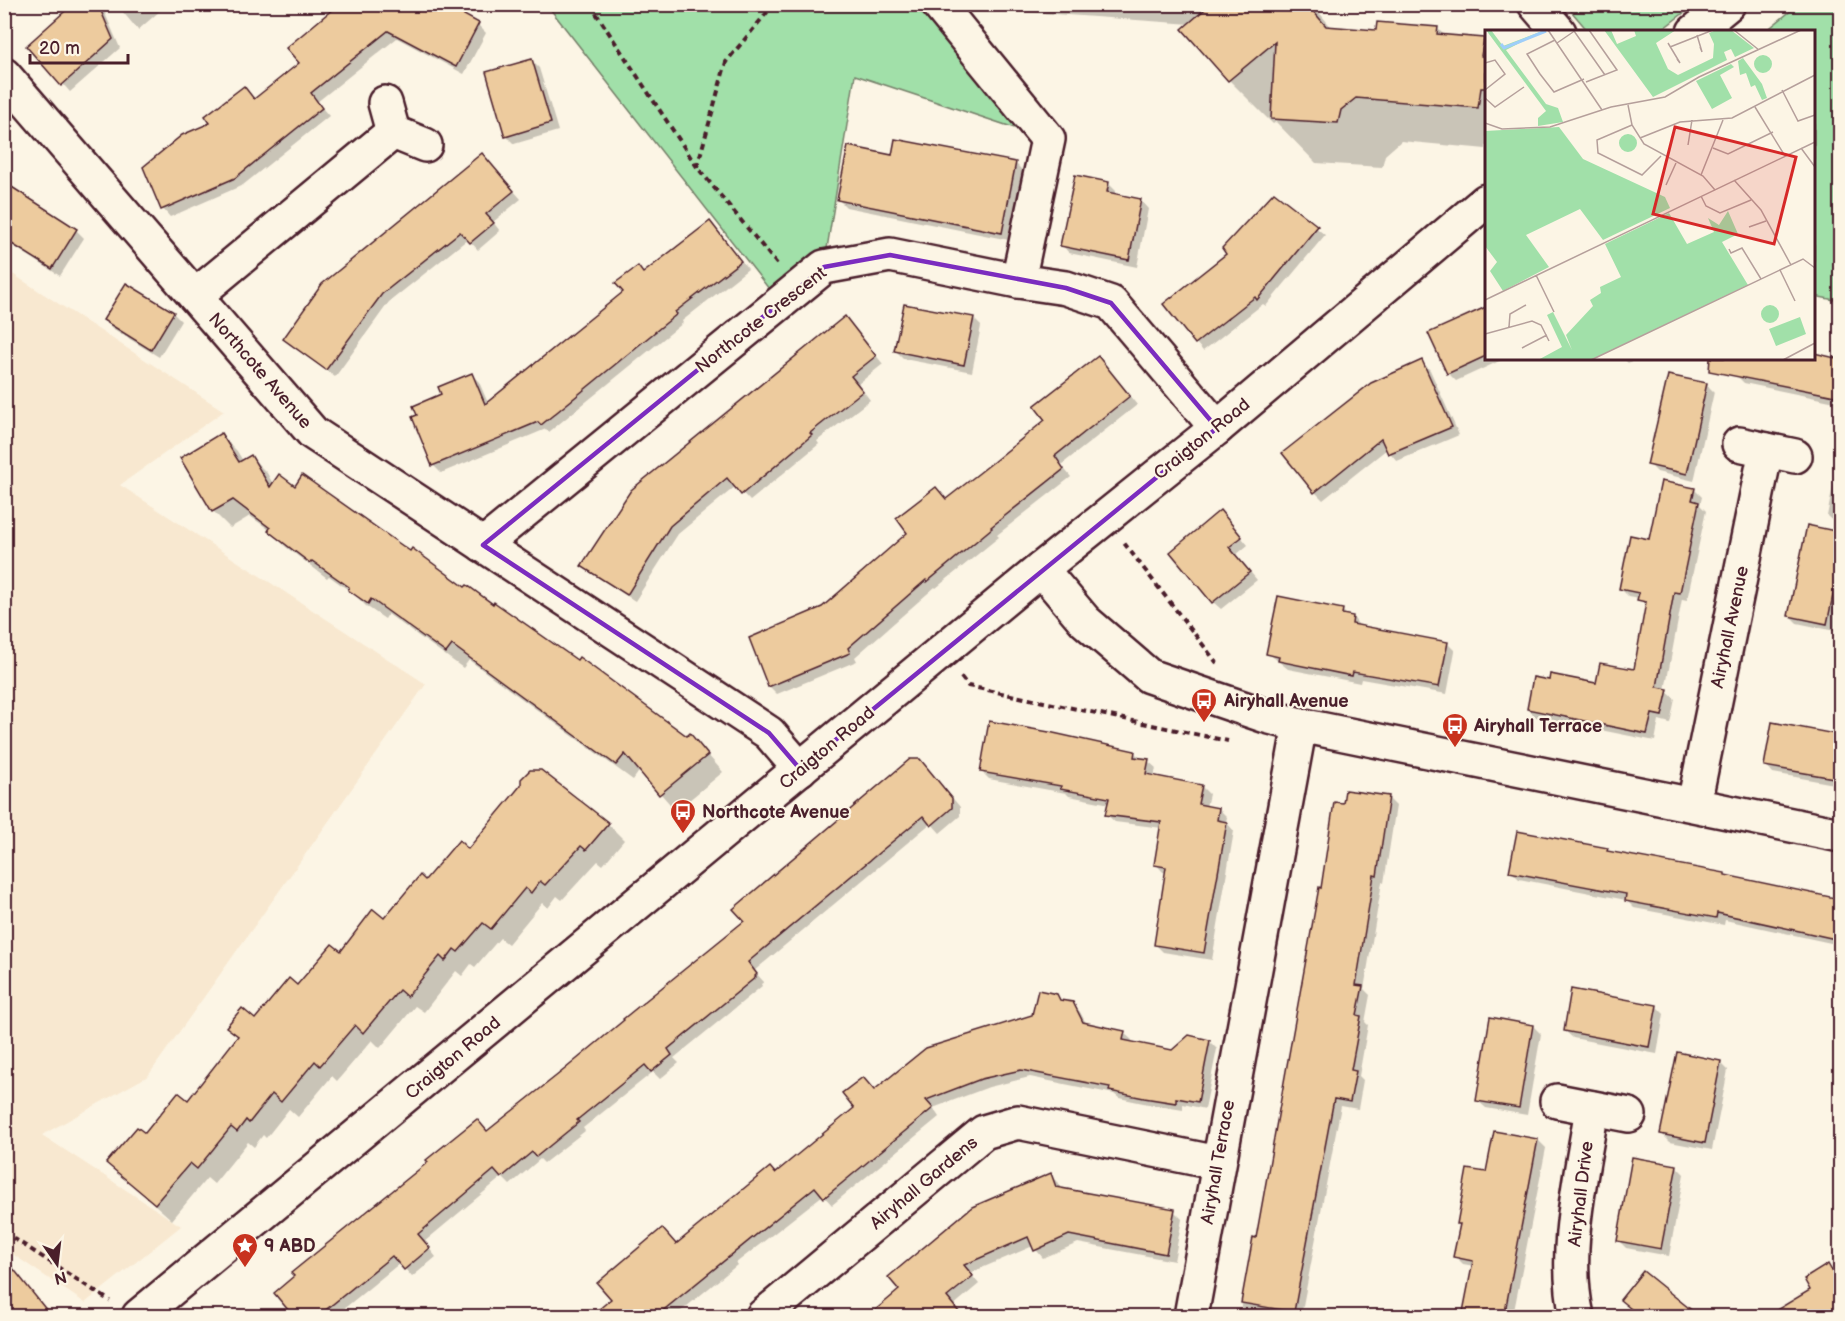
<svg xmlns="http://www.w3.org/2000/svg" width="1845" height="1321" viewBox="0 0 1845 1321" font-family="'Balsamiq Sans',sans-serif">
	<rect width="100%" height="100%" fill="#fcf5e5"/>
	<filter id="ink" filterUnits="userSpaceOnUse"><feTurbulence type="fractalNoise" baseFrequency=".0167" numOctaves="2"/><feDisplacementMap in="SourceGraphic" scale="12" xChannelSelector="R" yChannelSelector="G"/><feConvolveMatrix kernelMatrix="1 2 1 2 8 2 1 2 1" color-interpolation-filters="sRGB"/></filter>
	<g filter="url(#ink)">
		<polygon fill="#f8e8d0" points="5,269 224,411 120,485 426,684 148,1076 42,1135 181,1226 85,1303 5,1249"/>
		<g fill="#a1e0a9" stroke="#76806a" stroke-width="1.5">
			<polygon points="558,4 938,5 1048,139 855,75 824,267 780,303 551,10"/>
			<polygon points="1566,5 1694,5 1660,31 1588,31"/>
			<polygon points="1798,5 1840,5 1840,301 1814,296 1814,32 1766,31"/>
		</g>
		<g fill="#0003">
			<polygon points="82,4 101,4 120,48 70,92 63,84"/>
			<polygon points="116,4 168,4 138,30"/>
			<polygon points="441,4 478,25 486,33 464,74 397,38 317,102 329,116 243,185 170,217 163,209 213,123 243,88 255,100 301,63"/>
			<polygon points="1006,4 1312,4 1332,28 1378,31 1437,28 1445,36 1484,40 1486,42 1486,149 1401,141 1385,155 1382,167 1316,163 1276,122 1273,124 1229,80 1191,24 1013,11"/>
			<polygon points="531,60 539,68 558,131 514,144 506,136"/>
			<polygon points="482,155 521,199 493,222 500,231 478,250 468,239 389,302 335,377 285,339"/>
			<polygon points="893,157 1015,163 1023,171 1009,240 846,207 839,200"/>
			<polygon points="4,158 11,164 4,174"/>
			<polygon points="1108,183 1116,191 1115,195 1141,201 1148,209 1137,267 1069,253 1062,245"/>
			<polygon points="4,184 76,230 84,238 60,276 4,240"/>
			<polygon points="1275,194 1325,235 1266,306 1263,304 1203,351 1196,343 1228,254"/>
			<polygon points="717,230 748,269 682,321 683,323 549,432 546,429 441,473 433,465 443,395 471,374 479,382 488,403 625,293"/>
			<polygon points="1486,308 1486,358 1506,358 1456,381 1448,373 1430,334"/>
			<polygon points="173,313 181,321 159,357 112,328 105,320"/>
			<polygon points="973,318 981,326 972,372 904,359 896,351"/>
			<polygon points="852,326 883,364 858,384 870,400 817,441 819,444 750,501 736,486 678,534 635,601 591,573 583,566"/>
			<polygon points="1814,355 1840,361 1840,403 1744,383 1736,375 1814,358"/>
			<polygon points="1623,358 1637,358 1628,363"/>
			<polygon points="1422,362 1430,370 1459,435 1397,461 1387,449 1323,500 1315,492"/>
			<polygon points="1106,366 1137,405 1061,465 1071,477 997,535 999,537 936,588 935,587 855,657 857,661 777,694 769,686 823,608 947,501 1047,420"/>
			<polygon points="1707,385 1714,392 1694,481 1657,472 1649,464"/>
			<polygon points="221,435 237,451 243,461 251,457 267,473 273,484 295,488 410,553 687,738 690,735 723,772 676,811 640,770 633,780 469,660 463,668 388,614 385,619 366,606 354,594 329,576 327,578 286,547 271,531 250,516 230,528 214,512 182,459"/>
			<polygon points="1840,451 1840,524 1835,523 1827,516"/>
			<polygon points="1694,489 1702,497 1700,505 1706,511 1687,600 1682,599 1665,690 1675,699 1670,723 1659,720 1655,741 1536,717 1528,709 1635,671 1647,607 1639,598 1628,596 1620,588 1651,541"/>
			<polygon points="1227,520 1248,545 1236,555 1257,580 1221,609 1213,602"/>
			<polygon points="1809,527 1840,533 1840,604 1835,631 1797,623 1790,616"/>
			<polygon points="1342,610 1348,616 1353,617 1360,627 1447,643 1455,651 1447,694 1361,679 1360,683 1288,669 1268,653"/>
			<polygon points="1773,723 1840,736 1840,785 1773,773 1766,765"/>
			<polygon points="1134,752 1142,760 1148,761 1156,768 1154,777 1201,786 1209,794 1206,807 1219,809 1227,817 1226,822 1234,831 1212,960 1163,952 1155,944 1167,872 1163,872 1156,864 1162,828 1115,822 1107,815 1110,804 1069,796 1066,793 989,779 981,771"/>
			<polygon points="928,769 960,807 960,816 940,833 931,823 754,971 764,982 761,984 762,986 674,1058 679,1063 660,1079 653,1072 583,1128 585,1131 544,1163 540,1159 510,1185 502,1177 424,1242 436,1257 412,1277 400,1263 336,1315 338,1316 296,1316 488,1133"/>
			<polygon points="1388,798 1396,806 1384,883 1382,882 1364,989 1370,995 1365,1022 1368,1025 1359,1076 1363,1080 1358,1109 1341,1106 1301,1316 1240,1316 1254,1239 1258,1240 1344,805"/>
			<polygon points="608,824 624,840 603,865 598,861 562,900 557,896 548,908 542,903 508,944 500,938 475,967 471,964 462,976 456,971 424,1012 415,1006 380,1048 372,1040 337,1081 332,1076 298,1117 289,1109 266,1138 263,1135 254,1147 248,1142 214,1184 207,1178 172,1220 108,1163 188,1102 239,1037 228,1027 255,1021 384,920 426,882 468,851"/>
			<polygon points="1607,850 1610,853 1724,874 1727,877 1840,900 1840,945 1725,920 1724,925 1634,908 1626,900 1519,879 1511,871"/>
			<polygon points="1057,995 1063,1002 1072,1003 1080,1012 1087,1025 1124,1033 1132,1040 1131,1044 1173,1052 1209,1041 1217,1049 1205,1109 1183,1104 1183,1110 1153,1105 1119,1098 1114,1094 1030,1077 989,1087 933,1108 939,1117 832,1205 823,1195 736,1263 737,1265 675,1316 592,1316 676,1245 776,1174 874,1092 1033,1016"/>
			<polygon points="1656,1006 1664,1014 1657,1054 1573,1038 1565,1031"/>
			<polygon points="1533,1026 1541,1034 1527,1115 1486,1108 1478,1101"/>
			<polygon points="1720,1062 1728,1070 1712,1150 1670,1142 1662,1134"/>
			<polygon points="1495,1132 1538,1140 1546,1148 1513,1316 1464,1316 1474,1266 1463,1264 1455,1256 1461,1226 1458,1223 1487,1174"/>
			<polygon points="1676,1166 1684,1174 1669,1256 1626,1248 1618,1240"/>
			<polygon points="1050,1175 1058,1183 1061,1189 1174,1211 1182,1219 1174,1261 1078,1243 1043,1258 1033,1246 970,1273 979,1284 953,1306 869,1316"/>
			<polygon points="1828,1266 1834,1271 1840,1267 1840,1316 1768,1316 1812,1290"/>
		</g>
		<g fill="#edcb9e" stroke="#4a1f2b" stroke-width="1.5">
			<polygon points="73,4 98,4 113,39 61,86 26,46"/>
			<polygon points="339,4 444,4 479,23 456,67 388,31 311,93 322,108 235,178 161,210 143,167 182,135 210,123 205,116 244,86 254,99 299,63 286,48"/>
			<polygon points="1211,4 1321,4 1313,11 1326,26 1376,30 1377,22 1438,27 1437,34 1484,38 1481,56 1486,57 1486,88 1481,88 1478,108 1356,98 1341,110 1338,123 1271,119 1275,42 1228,81 1182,29"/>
			<polygon points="532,59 551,123 505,137 486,72"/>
			<polygon points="895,139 1016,162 1002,233 837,200 848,146 892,155"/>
			<polygon points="482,153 514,191 486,214 494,223 470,243 460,232 382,294 326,370 283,339 322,284"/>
			<polygon points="1075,175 1109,182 1107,192 1141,199 1129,260 1060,246"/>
			<polygon points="4,182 77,229 52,269 4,239"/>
			<polygon points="1274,192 1318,226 1257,300 1255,297 1195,344 1163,304 1226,254 1222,248"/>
			<polygon points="710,221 741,261 675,312 677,314 541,425 538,422 432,466 412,417 417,415 413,406 441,394 438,387 472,373 485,404 623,292 615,283 638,266 643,273"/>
			<polygon points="126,283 174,312 151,350 103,320"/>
			<polygon points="904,304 974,317 964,365 894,351"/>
			<polygon points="1486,307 1486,356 1447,374 1428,333"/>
			<polygon points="845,316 876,356 851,376 863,391 810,433 812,435 741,495 727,478 670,526 627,595 581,566 631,490"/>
			<polygon points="1814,353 1840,359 1840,397 1709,371 1710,358 1814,358"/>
			<polygon points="1098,356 1130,396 1055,456 1064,469 991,527 992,528 927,582 926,580 848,648 850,653 768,687 749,638 822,607 907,533 896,518 936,487 946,499 992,463 1045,420 1034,406"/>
			<polygon points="1422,360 1452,427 1388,454 1381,439 1314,493 1282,453 1371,383"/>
			<polygon points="1668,375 1707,383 1687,474 1647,465"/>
			<polygon points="221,433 239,462 251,455 270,487 279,474 295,486 302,475 410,551 412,548 465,587 467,585 493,604 494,602 577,660 579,657 687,736 690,733 708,755 659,795 625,754 616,765 452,645 446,653 371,599 368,604 348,590 349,587 312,561 310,563 268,531 270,528 233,500 212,512 180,458"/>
			<polygon points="1661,481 1695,488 1692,500 1699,502 1680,593 1674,592 1657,687 1668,689 1662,716 1652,714 1647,734 1527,709 1533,677 1549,680 1550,674 1596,683 1600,663 1634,669 1646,602 1637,600 1639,593 1619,589 1630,535 1649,539"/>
			<polygon points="1220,510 1242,537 1229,547 1250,572 1212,603 1170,552"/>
			<polygon points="1807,525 1840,532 1840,562 1827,624 1788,616"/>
			<polygon points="1278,596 1343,609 1342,614 1353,616 1352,624 1448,642 1439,687 1353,672 1352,676 1278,661 1279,657 1266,654"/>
			<polygon points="989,721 1049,732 1135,751 1134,757 1149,759 1146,774 1202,785 1198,804 1219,808 1217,820 1227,822 1204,953 1154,945 1166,867 1154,865 1161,822 1105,815 1109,798 1060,789 1061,786 980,772"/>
			<polygon points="1772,722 1840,735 1840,779 1764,766"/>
			<polygon points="910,759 920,759 952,798 952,808 931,826 923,816 748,962 757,974 755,976 756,977 668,1049 672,1055 651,1072 645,1065 577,1120 579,1122 536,1157 532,1152 501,1178 494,1170 418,1234 430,1248 404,1270 392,1256 317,1317 294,1317 274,1293 294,1276 291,1273 428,1162 426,1160 477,1119 487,1131 565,1069 624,1020 623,1019 744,921 733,909"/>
			<polygon points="530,770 541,770 609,823 586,850 581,846 545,885 540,881 531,893 525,888 491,929 483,923 458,952 454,949 445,961 440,956 407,997 399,990 363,1033 355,1025 320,1066 315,1061 281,1102 272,1094 249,1123 246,1120 237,1132 231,1127 197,1169 190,1163 155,1204 106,1163 137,1127 145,1133 178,1092 188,1100 238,1036 226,1027 242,1008 255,1019 289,978 297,985 332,944 341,951 373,909 384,918 420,875 425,880 459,840 468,849 521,785 521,779"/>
			<polygon points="1345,790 1389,796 1377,876 1374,875 1356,985 1363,986 1357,1015 1361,1016 1351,1070 1356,1071 1350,1102 1334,1099 1294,1312 1241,1303 1253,1237 1256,1238 1319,887 1321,888 1334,802 1343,803"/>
			<polygon points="1517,831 1608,848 1607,851 1725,873 1725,875 1840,899 1840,940 1717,913 1716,918 1625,901 1626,894 1509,872"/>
			<polygon points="1571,989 1657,1005 1649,1047 1564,1031"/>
			<polygon points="1038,990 1057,994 1060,1000 1073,1002 1083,1022 1125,1031 1123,1040 1172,1050 1189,1035 1210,1040 1198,1102 1176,1098 1176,1103 1144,1098 1109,1091 1110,1087 1021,1070 981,1079 926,1100 933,1108 824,1198 815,1187 655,1317 590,1317 611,1299 597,1283 662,1228 676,1244 770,1167 775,1173 854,1108 842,1093 863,1077 874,1090 926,1048 1032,1015"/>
			<polygon points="1490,1017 1533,1025 1519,1108 1476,1101"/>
			<polygon points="1677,1052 1721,1061 1705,1143 1660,1134"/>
			<polygon points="1494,1131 1538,1139 1504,1317 1462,1317 1473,1261 1453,1257 1460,1224 1457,1224 1467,1169 1486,1172"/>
			<polygon points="1632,1157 1677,1165 1661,1249 1617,1241"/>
			<polygon points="1051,1173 1056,1187 1175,1209 1166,1254 1069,1235 1034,1251 1028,1237 964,1265 973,1276 947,1297 963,1317 867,1317 899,1290 888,1277 972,1207"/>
			<polygon points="4,1257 52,1317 4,1317"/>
			<polygon points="1828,1264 1832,1271 1840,1266 1840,1317 1765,1317 1810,1290 1804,1279"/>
			<polygon points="1643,1271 1700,1317 1641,1317 1620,1300"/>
		</g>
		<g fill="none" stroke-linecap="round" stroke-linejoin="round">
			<defs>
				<g id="minor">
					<polyline points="938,4 1048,139 1018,281"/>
					<polyline points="1535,4 1559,32"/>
					<polyline points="1694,32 1728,4"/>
					<polyline points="4,75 313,433 769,733 800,769"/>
					<polyline points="385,103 393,132"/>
					<polyline points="195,296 393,132 425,145"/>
					<polyline points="1739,444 1795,456"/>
					<polyline points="483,545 824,267 890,255 1018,281 1066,288 1111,303 1217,428"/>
					<polyline points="1041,569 1085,621 1149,676 1266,716 1300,725 1840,835"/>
					<polyline points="1694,804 1766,450"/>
					<polyline points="1557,1101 1629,1115"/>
					<polyline points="139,1316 1041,569 1217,428 1486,201"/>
					<polyline points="763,1316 984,1132 1018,1122 1218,1163"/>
					<polyline points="1191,1316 1300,725"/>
					<path d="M1577 1316C1562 1250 1582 1174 1592 1108"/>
				</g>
			</defs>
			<use href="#minor" stroke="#4a1f2b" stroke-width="38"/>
			<g stroke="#4a1f2b" stroke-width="4" stroke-dasharray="6 4.5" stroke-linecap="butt">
				<polyline points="590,4 697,167 777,264"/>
				<polyline points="697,167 726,62 774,4"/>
				<polyline points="1124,543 1217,663"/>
				<polyline points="961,677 968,686 1228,741"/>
				<polyline points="4,1232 110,1301"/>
			</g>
			<use href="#minor" stroke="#fcf5e5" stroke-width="33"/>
		</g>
	</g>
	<path fill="none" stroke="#7b2cbf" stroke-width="4.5" stroke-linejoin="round" d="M890 255 1066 288 1111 303 1217 428 800 769 769 733 483 545 824 267Z"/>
	<defs>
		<symbol id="bus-pin" viewBox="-11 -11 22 30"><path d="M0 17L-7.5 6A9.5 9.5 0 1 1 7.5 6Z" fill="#c8321e" stroke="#fcf5e5"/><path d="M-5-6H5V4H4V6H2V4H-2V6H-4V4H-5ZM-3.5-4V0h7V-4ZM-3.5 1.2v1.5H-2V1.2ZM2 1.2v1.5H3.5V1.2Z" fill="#fff"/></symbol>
		<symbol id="sight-pin" viewBox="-11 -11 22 30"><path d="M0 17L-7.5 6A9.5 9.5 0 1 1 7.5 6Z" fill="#c8321e" stroke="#fcf5e5"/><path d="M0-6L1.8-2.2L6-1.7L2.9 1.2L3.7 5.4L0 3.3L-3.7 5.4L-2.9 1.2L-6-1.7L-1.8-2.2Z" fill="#fff"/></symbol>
	</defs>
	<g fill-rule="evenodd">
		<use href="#bus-pin" x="1189" y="686" width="30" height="40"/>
		<use href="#bus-pin" x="1440" y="711" width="30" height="40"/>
		<use href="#bus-pin" x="668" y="797" width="30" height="40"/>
		<use href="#sight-pin" x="230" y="1231" width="30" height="40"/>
	</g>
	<g text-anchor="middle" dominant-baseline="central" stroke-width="4.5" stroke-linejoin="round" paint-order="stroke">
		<g font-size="18" fill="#4a1f2b" stroke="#fcf5e5">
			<text transform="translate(761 320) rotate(-38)">Northcote Crescent</text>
			<text transform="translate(260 371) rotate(49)">Northcote Avenue</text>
			<text transform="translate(1202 439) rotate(-39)">Craigton Road</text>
			<text transform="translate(1730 627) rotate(-78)">Airyhall Avenue</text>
			<text transform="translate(827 748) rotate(-40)">Craigton Road</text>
			<text transform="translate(453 1058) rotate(-40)">Craigton Road</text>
			<text transform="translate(1218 1162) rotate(-80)">Airyhall Terrace</text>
			<text transform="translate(924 1183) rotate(-40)">Airyhall Gardens</text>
			<text transform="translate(1581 1194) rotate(-83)">Airyhall Drive</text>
		</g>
		<g font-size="18" font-weight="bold" fill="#4a1f2b" stroke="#fcf5e5" text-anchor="start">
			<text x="1224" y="701">Airyhall Avenue</text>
			<text x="1474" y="726">Airyhall Terrace</text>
			<text x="702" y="812">Northcote Avenue</text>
			<text x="264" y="1246">9 ABD</text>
		</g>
	</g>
	<g transform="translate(1485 30)">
		<rect width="330" height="330" fill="#fcf5e5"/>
		<path d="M1 0H6L18 16 60 0 21 20 61 74 73 78 78 92 53 96V88L61 81ZM119 0H126L132 14 151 6 149 0H191L171 13 183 39 193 45 228 28 229 14 224 3 231 0H246L269 18 250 27 246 19 239 22 242 30 168 67ZM269 34a9 9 0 1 1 18 0a9 9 0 1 1-18 0ZM258 28 277 54 282 68 277 70 270 55 266 57 261 43 255 45 253 31ZM246 34 249 37 235 45 247 68 227 79 211 51ZM74 97 98 129 180 167 185 178 118 210 95 179 41 205 64 237 18 261 5 241 12 232 0 216V101ZM134 113a9 9 0 1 1 18 0a9 9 0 1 1-18 0ZM243 181 253 204 237 212 263 255 106 330H53L77 317 62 285 68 282 87 320 81 305 108 276 105 270 116 263 115 257 136 247 120 214 184 183 202 214 229 202 223 188 234 195ZM276 284a9 9 0 1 1 18 0a9 9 0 1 1-18 0ZM315 287 321 304 291 316 284 299Z" fill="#a1e0a9"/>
		<path fill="none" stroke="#9fcefa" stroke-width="3" d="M16 14 19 18 61 1"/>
		<path fill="none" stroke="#b59f9b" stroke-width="1.5" d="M63 0 117 80M249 0 274 20M89 1 120 45M212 5 217 22 215 17M70 10 42 24 55 44 69 62 99 49M72 13 91 0M183 13 195 33 192 29M185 17 228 0M0 33 10 30 20 44 0 60M101 52 132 40 104 0M297 60 313 91 330 85M0 68 10 77 39 57M143 75 147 95 159 114 218 146 230 160M270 77 300 126M0 93 17 99 65 97 126 77 180 67 214 47 316 0M147 95 112 110 113 123 157 145 176 126M155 108 195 92 247 88 330 45M203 115 207 90M228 118 243 124 288 102M316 118 330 137M216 145 238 90M249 150 276 180 306 235M181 155 191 133M216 166 221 176 235 183 266 170M264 197 281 191M244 219 246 223 257 218 276 249M295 240 310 271M51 245 69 282M0 270 330 112M24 297 25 284 41 275M0 304 47 291 56 295 64 311M37 318 62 305M106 330 318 229 330 238M298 330 330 313"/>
		<path fill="#d62828" fill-opacity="0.15" stroke="#d62828" stroke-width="3" d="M190 97 311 127 289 214 168 184Z"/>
		<rect width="330" height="330" fill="none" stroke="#4a1f2b" stroke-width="3"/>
	</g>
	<rect width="1845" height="1321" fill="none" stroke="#fcf5e5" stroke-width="24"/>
	<rect x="12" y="12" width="1821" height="1297" fill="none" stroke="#4a1f2b" stroke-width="2" filter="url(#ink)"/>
	<g transform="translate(57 1264) rotate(166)" stroke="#fcf5e5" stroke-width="4.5" paint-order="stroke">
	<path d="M0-4.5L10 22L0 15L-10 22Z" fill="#4a1f2b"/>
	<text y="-9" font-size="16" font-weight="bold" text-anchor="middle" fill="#4a1f2b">N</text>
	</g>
	<path d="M30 54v9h98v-9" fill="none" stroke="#4a1f2b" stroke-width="3"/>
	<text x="39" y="54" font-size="18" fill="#4a1f2b" stroke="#fcf5e5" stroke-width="4.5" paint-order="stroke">20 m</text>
</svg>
